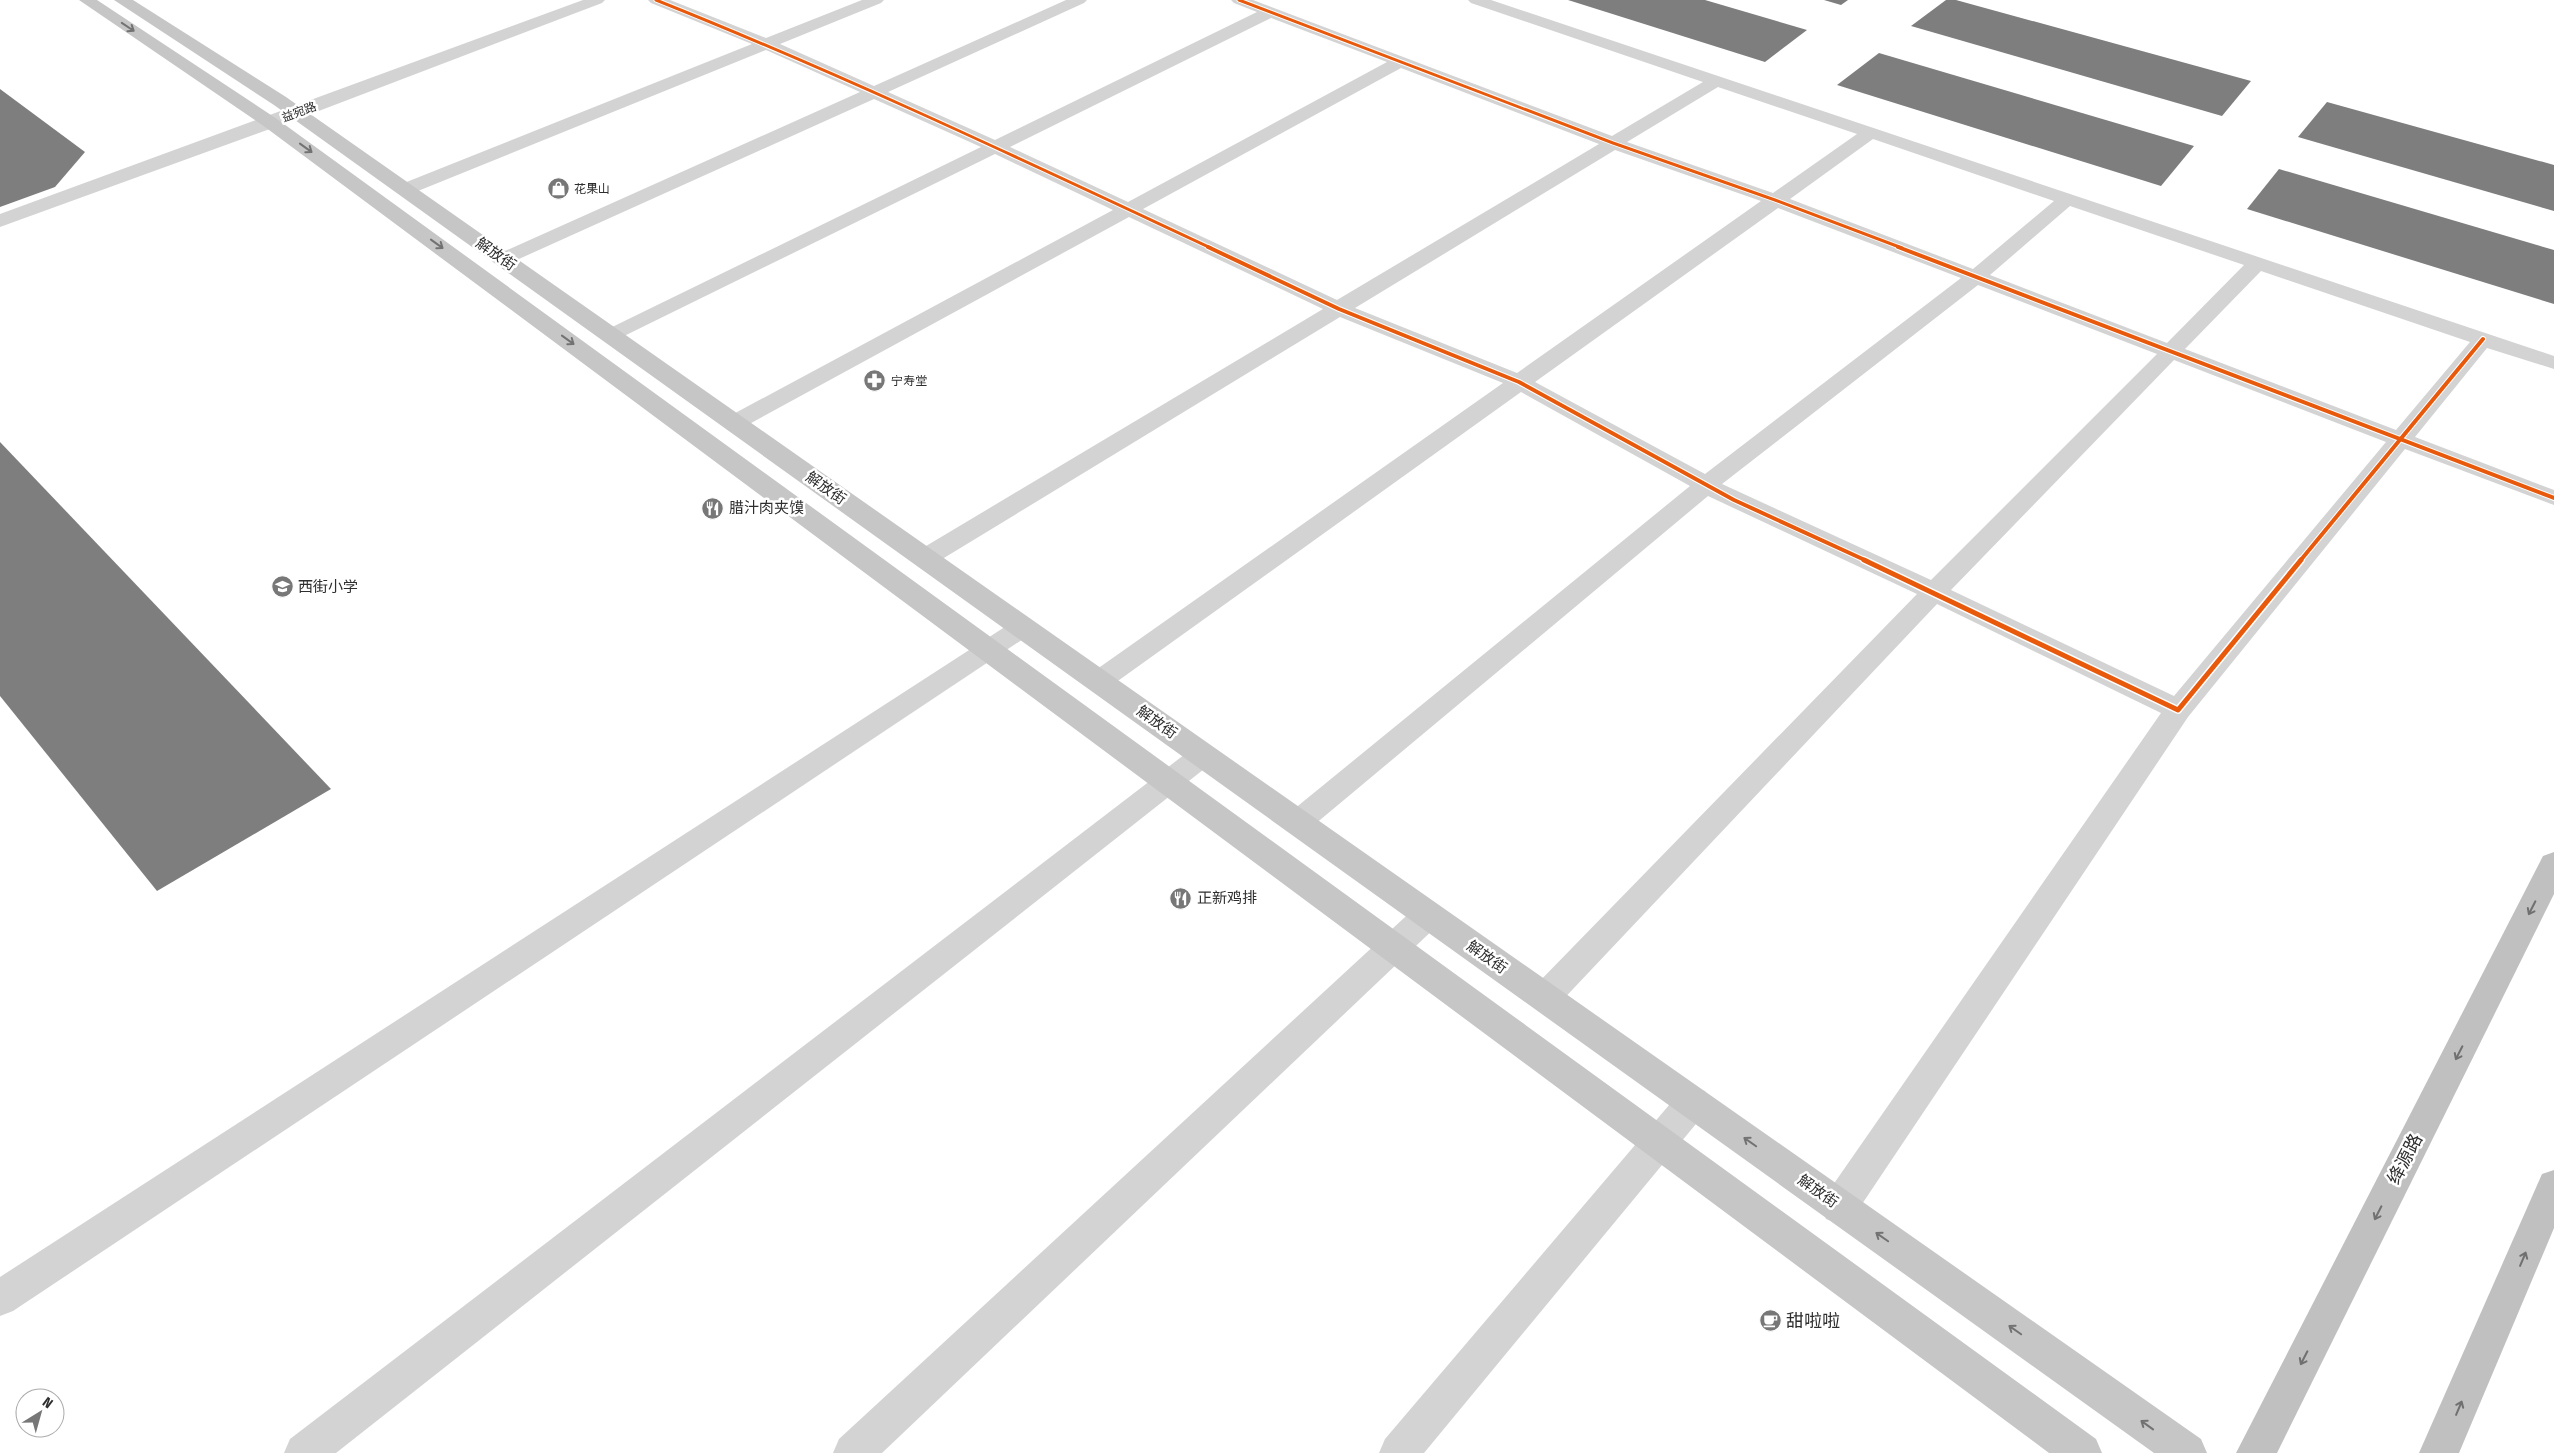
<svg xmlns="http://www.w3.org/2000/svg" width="2554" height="1453" viewBox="0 0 2554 1453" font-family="'Fira Sans Condensed','Noto Sans SC',sans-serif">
	<rect width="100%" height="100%" fill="#fff"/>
	<g fill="#7e7e7e">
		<polygon points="1568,0 1705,0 1807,30 1765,62"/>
		<polygon points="1824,0 1848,0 1841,5"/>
		<polygon points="1946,0 1956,0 2251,81 2222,116 1911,26"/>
		<polygon points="1879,53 2194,146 2161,186 1837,85"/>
		<polygon points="0,89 85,152 55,187 0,207"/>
		<polygon points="2327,102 2554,165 2554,211 2298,137"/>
		<polygon points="2279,169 2554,250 2554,304 2247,209"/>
		<polygon points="0,442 331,789 157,891 0,696"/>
	</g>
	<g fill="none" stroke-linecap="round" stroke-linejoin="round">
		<g fill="#d3d3d3" fill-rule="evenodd">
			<polygon points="583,0 605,0 602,3 303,117 0,227 0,214"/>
			<path d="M648 0H670L766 38 862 0H884L881 3 780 44 874 86 1066 0H1087L1084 3 888 92 995 140 1257 12 1234 3 1231 0H1253L1612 136 1703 82 1471 3 1468 0H1491L2554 356V369L2487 348 2415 437 2554 490V505L2405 449 2188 717 1852 1219 1839 1224 1826 1219 1821 1207 1826 1195 2161 713 1937 604 1556 1007 1545 1011 1534 1007 1529 997 1534 987 1917 594 1708 496 1308 830 1298 833 1288 830 1283 822 1288 814 1690 486 1521 392 1108 688 1099 691 1090 688 1086 681 1090 674 1503 383 1340 317 934 564 925 566 916 564 913 558 916 552 1323 309 1129 217 742 428 734 430 726 428 723 423 726 418 1113 210 995 154 618 339 611 341 604 339 600 335 604 331 981 147 874 99 510 263H496L493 259 496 255 860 92 766 50 413 193H399L397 189 399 185 752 44 651 3ZM1271 18 1387 62 1128 202 1010 147ZM1401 68 1599 144 1337 300 1143 209ZM1718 87 1857 134 1773 193 1627 142ZM1873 139 2054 201 1973 269 1790 199ZM1615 150 1761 201 1517 373 1355 308ZM2070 206 2244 265 2167 343 1990 275ZM1778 208 1961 278 1705 474 1535 382ZM2261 271 2470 342 2396 430 2185 349ZM1978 285 2157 354 1931 580 1722 484ZM2174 360 2386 442 2174 696 1951 590Z"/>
			<polygon points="1023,618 1032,621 1036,627 1032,633 13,1311 0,1316 0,1277 1014,621"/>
			<polygon points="1203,745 1213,748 1217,755 1213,762 336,1453 284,1453 290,1439 1193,748"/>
			<polygon points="1428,903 1439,906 1443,915 1439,924 882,1453 833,1453 839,1439 1417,906"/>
			<polygon points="1693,1087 1705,1091 1710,1102 1705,1113 1424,1453 1379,1453 1385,1439 1681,1091"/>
		</g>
		<g fill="#c6c6c6" fill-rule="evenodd">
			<polygon points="79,0 97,0 277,119 2096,1439 2102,1453 2049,1453 265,127"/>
			<polygon points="114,0 133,0 286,97 2201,1439 2207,1453 2154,1453 274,105"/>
		</g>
		<g fill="#c0c0c0" fill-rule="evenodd">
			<polygon points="2554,852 2554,894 2277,1453 2236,1453 2543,856"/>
			<polygon points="2554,1170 2554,1228 2459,1453 2419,1453 2542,1174"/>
		</g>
		<defs>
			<g id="cycleway-far2">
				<path d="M656 0C844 75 1027 162 1211 248"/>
				<polyline points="1239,0 1613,143 1775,200 1902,248"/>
			</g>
			<g id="cycleway-far1">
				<polyline points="1208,247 1339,309 1519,382 1734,500 1867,561"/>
				<polyline points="1898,247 2554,498"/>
				<polyline points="2300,561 2483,339"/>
			</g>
			<polyline id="cycleway" points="1864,560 2178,710 2301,560"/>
		</defs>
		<use href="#cycleway-far2" stroke="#fff" stroke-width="5"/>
		<use href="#cycleway-far1" stroke="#fff" stroke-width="6"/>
		<use href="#cycleway" stroke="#fff" stroke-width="8"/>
		<use href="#cycleway-far2" stroke="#e8590c" stroke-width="3"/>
		<use href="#cycleway-far1" stroke="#e8590c" stroke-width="4"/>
		<use href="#cycleway" stroke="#e8590c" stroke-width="5"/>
	</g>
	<defs><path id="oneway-shaft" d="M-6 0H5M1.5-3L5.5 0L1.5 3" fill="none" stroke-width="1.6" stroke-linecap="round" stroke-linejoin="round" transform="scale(1.25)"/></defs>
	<g stroke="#727272">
		<use href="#oneway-shaft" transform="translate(128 27) rotate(34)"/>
		<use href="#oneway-shaft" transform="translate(306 148) rotate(36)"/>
		<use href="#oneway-shaft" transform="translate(437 244) rotate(36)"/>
		<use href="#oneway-shaft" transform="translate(568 340) rotate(36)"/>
		<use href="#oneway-shaft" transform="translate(1750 1142) rotate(-145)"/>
		<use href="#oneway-shaft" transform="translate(1882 1237) rotate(-145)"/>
		<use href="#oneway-shaft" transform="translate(2015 1330) rotate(-145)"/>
		<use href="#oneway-shaft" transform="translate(2147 1425) rotate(-144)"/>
	</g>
	<g stroke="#707070">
		<use href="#oneway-shaft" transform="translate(2532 908) rotate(117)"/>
		<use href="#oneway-shaft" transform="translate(2459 1053) rotate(117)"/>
		<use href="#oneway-shaft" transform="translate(2378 1213) rotate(117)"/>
		<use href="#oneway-shaft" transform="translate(2523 1259) rotate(-67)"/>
		<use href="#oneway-shaft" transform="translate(2304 1358) rotate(117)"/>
		<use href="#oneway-shaft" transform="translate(2459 1408) rotate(-67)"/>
	</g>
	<defs>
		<symbol id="shop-disc" viewBox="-11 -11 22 22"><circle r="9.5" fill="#777" stroke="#fff"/><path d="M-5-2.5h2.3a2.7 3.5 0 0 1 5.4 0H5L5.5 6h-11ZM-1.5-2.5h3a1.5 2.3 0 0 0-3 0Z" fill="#fff"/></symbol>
		<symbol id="pharmacy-disc" viewBox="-11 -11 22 22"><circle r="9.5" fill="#777" stroke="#fff"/><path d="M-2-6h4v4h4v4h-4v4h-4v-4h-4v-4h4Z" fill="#fff"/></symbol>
		<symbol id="restaurant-disc" viewBox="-11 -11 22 22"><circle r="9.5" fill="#777" stroke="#fff"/><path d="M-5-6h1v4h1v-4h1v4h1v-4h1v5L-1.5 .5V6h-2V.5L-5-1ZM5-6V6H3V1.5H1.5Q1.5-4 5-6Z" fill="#fff"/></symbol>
		<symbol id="school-disc" viewBox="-11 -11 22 22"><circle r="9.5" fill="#777" stroke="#fff"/><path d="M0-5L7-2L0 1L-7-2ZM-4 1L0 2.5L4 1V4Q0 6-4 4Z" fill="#fff"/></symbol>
		<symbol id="cafe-disc" viewBox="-11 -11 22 22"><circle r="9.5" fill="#777" stroke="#fff"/><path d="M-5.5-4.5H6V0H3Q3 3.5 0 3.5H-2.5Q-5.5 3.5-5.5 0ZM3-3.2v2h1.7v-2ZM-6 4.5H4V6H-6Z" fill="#fff"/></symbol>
	</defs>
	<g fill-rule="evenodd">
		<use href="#shop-disc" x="546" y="176" width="25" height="25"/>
		<use href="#pharmacy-disc" x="862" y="368" width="25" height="25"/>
		<use href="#restaurant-disc" x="700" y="496" width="25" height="25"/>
		<use href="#school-disc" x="270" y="574" width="25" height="25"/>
		<use href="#restaurant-disc" x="1168" y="886" width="25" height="25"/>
		<use href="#cafe-disc" x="1758" y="1308" width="25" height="25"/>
	</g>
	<g text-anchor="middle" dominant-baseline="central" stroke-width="5" stroke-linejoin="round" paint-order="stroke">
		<g font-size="12" fill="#2e2e2e" stroke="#fff">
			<text transform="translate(299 112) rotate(-20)">益宛路</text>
		</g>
		<g font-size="12" fill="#2e2e2e" stroke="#fff" text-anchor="start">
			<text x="574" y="189">花果山</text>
			<text x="891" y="381">宁寿堂</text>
		</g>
		<g font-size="15" fill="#2e2e2e" stroke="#fff">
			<text transform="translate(496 254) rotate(35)">解放街</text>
			<text transform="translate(826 488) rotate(35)">解放街</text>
			<text transform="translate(1157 722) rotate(35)">解放街</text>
			<text transform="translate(1487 957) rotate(35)">解放街</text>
			<text transform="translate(1818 1191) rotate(35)">解放街</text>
		</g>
		<g font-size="15" fill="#2e2e2e" stroke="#fff" text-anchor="start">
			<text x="729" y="508">腊汁肉夹馍</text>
			<text x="298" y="587">西街小学</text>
			<text x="1197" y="898">正新鸡排</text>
		</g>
		<g font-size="18" fill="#2e2e2e" stroke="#fff">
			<text transform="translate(2405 1159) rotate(-63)">绛源路</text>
		</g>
		<g font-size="18" fill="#2e2e2e" stroke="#fff" text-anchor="start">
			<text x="1786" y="1321">甜啦啦</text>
		</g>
	</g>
	<g transform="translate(40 1413) rotate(37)"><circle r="24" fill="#ffffff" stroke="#ababab"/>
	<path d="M0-4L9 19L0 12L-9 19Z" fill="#777777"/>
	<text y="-8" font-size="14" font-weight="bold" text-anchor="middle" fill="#2e2e2e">N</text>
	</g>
</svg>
